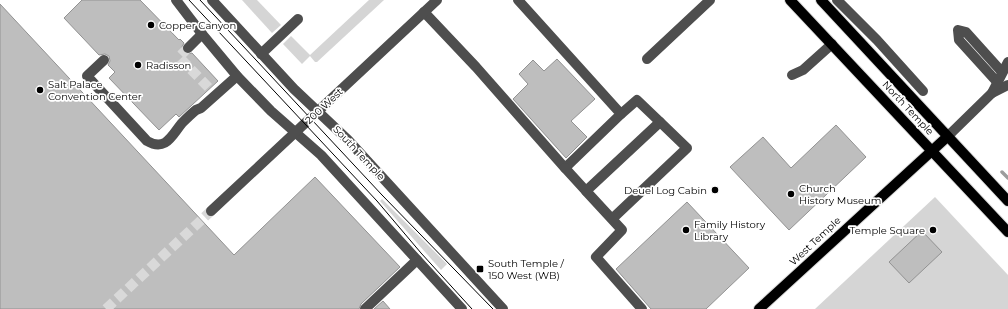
<svg xmlns="http://www.w3.org/2000/svg" width="1008" height="309" viewBox="0 0 1008 309" font-family="Montserrat,sans-serif">
	<rect width="100%" height="100%" fill="#fff"/>
	<g fill="#d5d5d5">
		<polygon points="242,0 257,0 281,25 272,33"/>
		<polygon points="369,0 384,0 317,62 315,62 310,56 302,64 283,44 291,36 310,55"/>
		<polygon points="935,197 1008,275 1008,309 815,309"/>
		<polygon points="382,199 447,264 441,270 380,201"/>
	</g>
	<g fill="none" stroke-linecap="round" stroke-linejoin="round">
		<polyline stroke="#9c9c9c" stroke-width="3.5" points="1002,172 1008,178"/>
	</g>
	<g fill="#bebebe" stroke="#929292">
		<polygon points="82,0 140,0 179,40 180,39 184,43 182,47 183,52 187,54 192,53 218,81 179,117 176,114 159,130 109,78 115,72 108,65 110,61 109,56 105,54 99,55 64,18"/>
		<polygon points="0,4 234,255 315,177 400,267 361,304 359,309 0,309"/>
		<polygon points="557,59 595,99 571,121 587,137 566,158 513,99 528,84 519,74 533,60 544,71"/>
		<polygon points="836,125 866,157 789,230 730,167 763,137 791,168"/>
		<polygon points="687,202 749,268 706,309 651,309 616,269"/>
		<polygon points="922,231 942,252 909,283 889,262"/>
		<polygon points="383,301 390,309 374,309"/>
	</g>
	<g fill="none" stroke-linecap="round" stroke-linejoin="round">
		<g stroke="#d9d9d9" stroke-width="10" stroke-dasharray="10 5" stroke-linecap="butt">
			<polyline points="188,48 179,57 210,89"/>
			<polyline points="106,309 211,211"/>
		</g>
		<defs>
			<g id="major">
				<polyline points="790,0 1008,232"/>
				<polyline points="821,0 1008,201"/>
				<polyline points="759,309 947,137"/>
			</g>
		</defs>
		<use href="#major" stroke="#dbdbdb" stroke-width="12"/>
		<g stroke="#4e4e4e" stroke-width="10">
			<polyline points="176,0 202,34 237,76 271,111 321,155 462,309"/>
			<polyline points="212,0 294,89 348,140 503,309"/>
			<polyline points="837,0 877,40 923,91"/>
			<polyline points="424,12 476,67 565,168 621,114 518,0"/>
			<polyline points="188,48 202,34"/>
			<polyline points="261,54 298,19"/>
			<polyline points="647,59 710,0"/>
			<path d="M104 60 87 76 147 141C166 152 172 135 182 123 186 119 191 114 196 110L201 108 237 76"/>
			<polyline points="792,75 803,70 832,44"/>
			<polyline points="998,83 959,40 958,30 966,32 1002,72"/>
			<polyline points="992,93 1008,85"/>
			<polyline points="621,114 637,100 660,122"/>
			<polyline points="947,137 992,93 1008,62"/>
			<polyline points="565,168 586,191"/>
			<polyline points="211,211 437,0"/>
			<polyline points="612,219 687,148 660,122 586,191 622,230 596,257 642,309"/>
			<polyline points="365,309 417,260"/>
		</g>
		<use href="#major" stroke="#000" stroke-width="10"/>
		<g stroke="#000" stroke-width="1">
			<polyline points="189,0 377,201 421,253 472,309"/>
			<polyline points="200,0 382,195 493,309"/>
		</g>
	</g>
	<g fill="#000" stroke="#fff" stroke-width="1.5">
		<circle cx="151" cy="25" r="4"/>
		<circle cx="138" cy="65" r="4"/>
		<circle cx="40" cy="90" r="4"/>
		<circle cx="715" cy="190" r="4"/>
		<circle cx="791" cy="194" r="4"/>
		<circle cx="686" cy="230" r="4"/>
		<circle cx="933" cy="230" r="4"/>
		<rect x="476" y="265" width="8" height="8" rx="2"/>
	</g>
	<g text-anchor="middle" dominant-baseline="central" stroke-width="3.5" stroke-linejoin="round" paint-order="stroke">
		<g font-size="10" fill="#000" stroke="#fff" text-anchor="start">
			<text x="159" y="25">Copper Canyon</text>
			<text x="146" y="65">Radisson</text>
			<text x="48" y="84">Salt Palace<tspan x="48" dy="12">Convention Center</tspan></text>
			<text x="799" y="188">Church<tspan x="799" dy="12">History Museum</tspan></text>
			<text x="707" y="190" text-anchor="end">Deuel Log Cabin</text>
			<text x="694" y="224">Family History<tspan x="694" dy="12">Library</tspan></text>
			<text x="925" y="230" text-anchor="end">Temple Square</text>
			<text x="488" y="263">South Temple /<tspan x="488" dy="12">150 West (WB)</tspan></text>
		</g>
		<g font-size="10" fill="#000" stroke="#fff">
			<text transform="translate(324 106) rotate(-43)">200 West</text>
			<text transform="translate(908 108) rotate(47)">North Temple</text>
			<text transform="translate(359 153) rotate(47)">South Temple</text>
			<text transform="translate(815 241) rotate(-43)">West Temple</text>
		</g>
	</g>
</svg>
